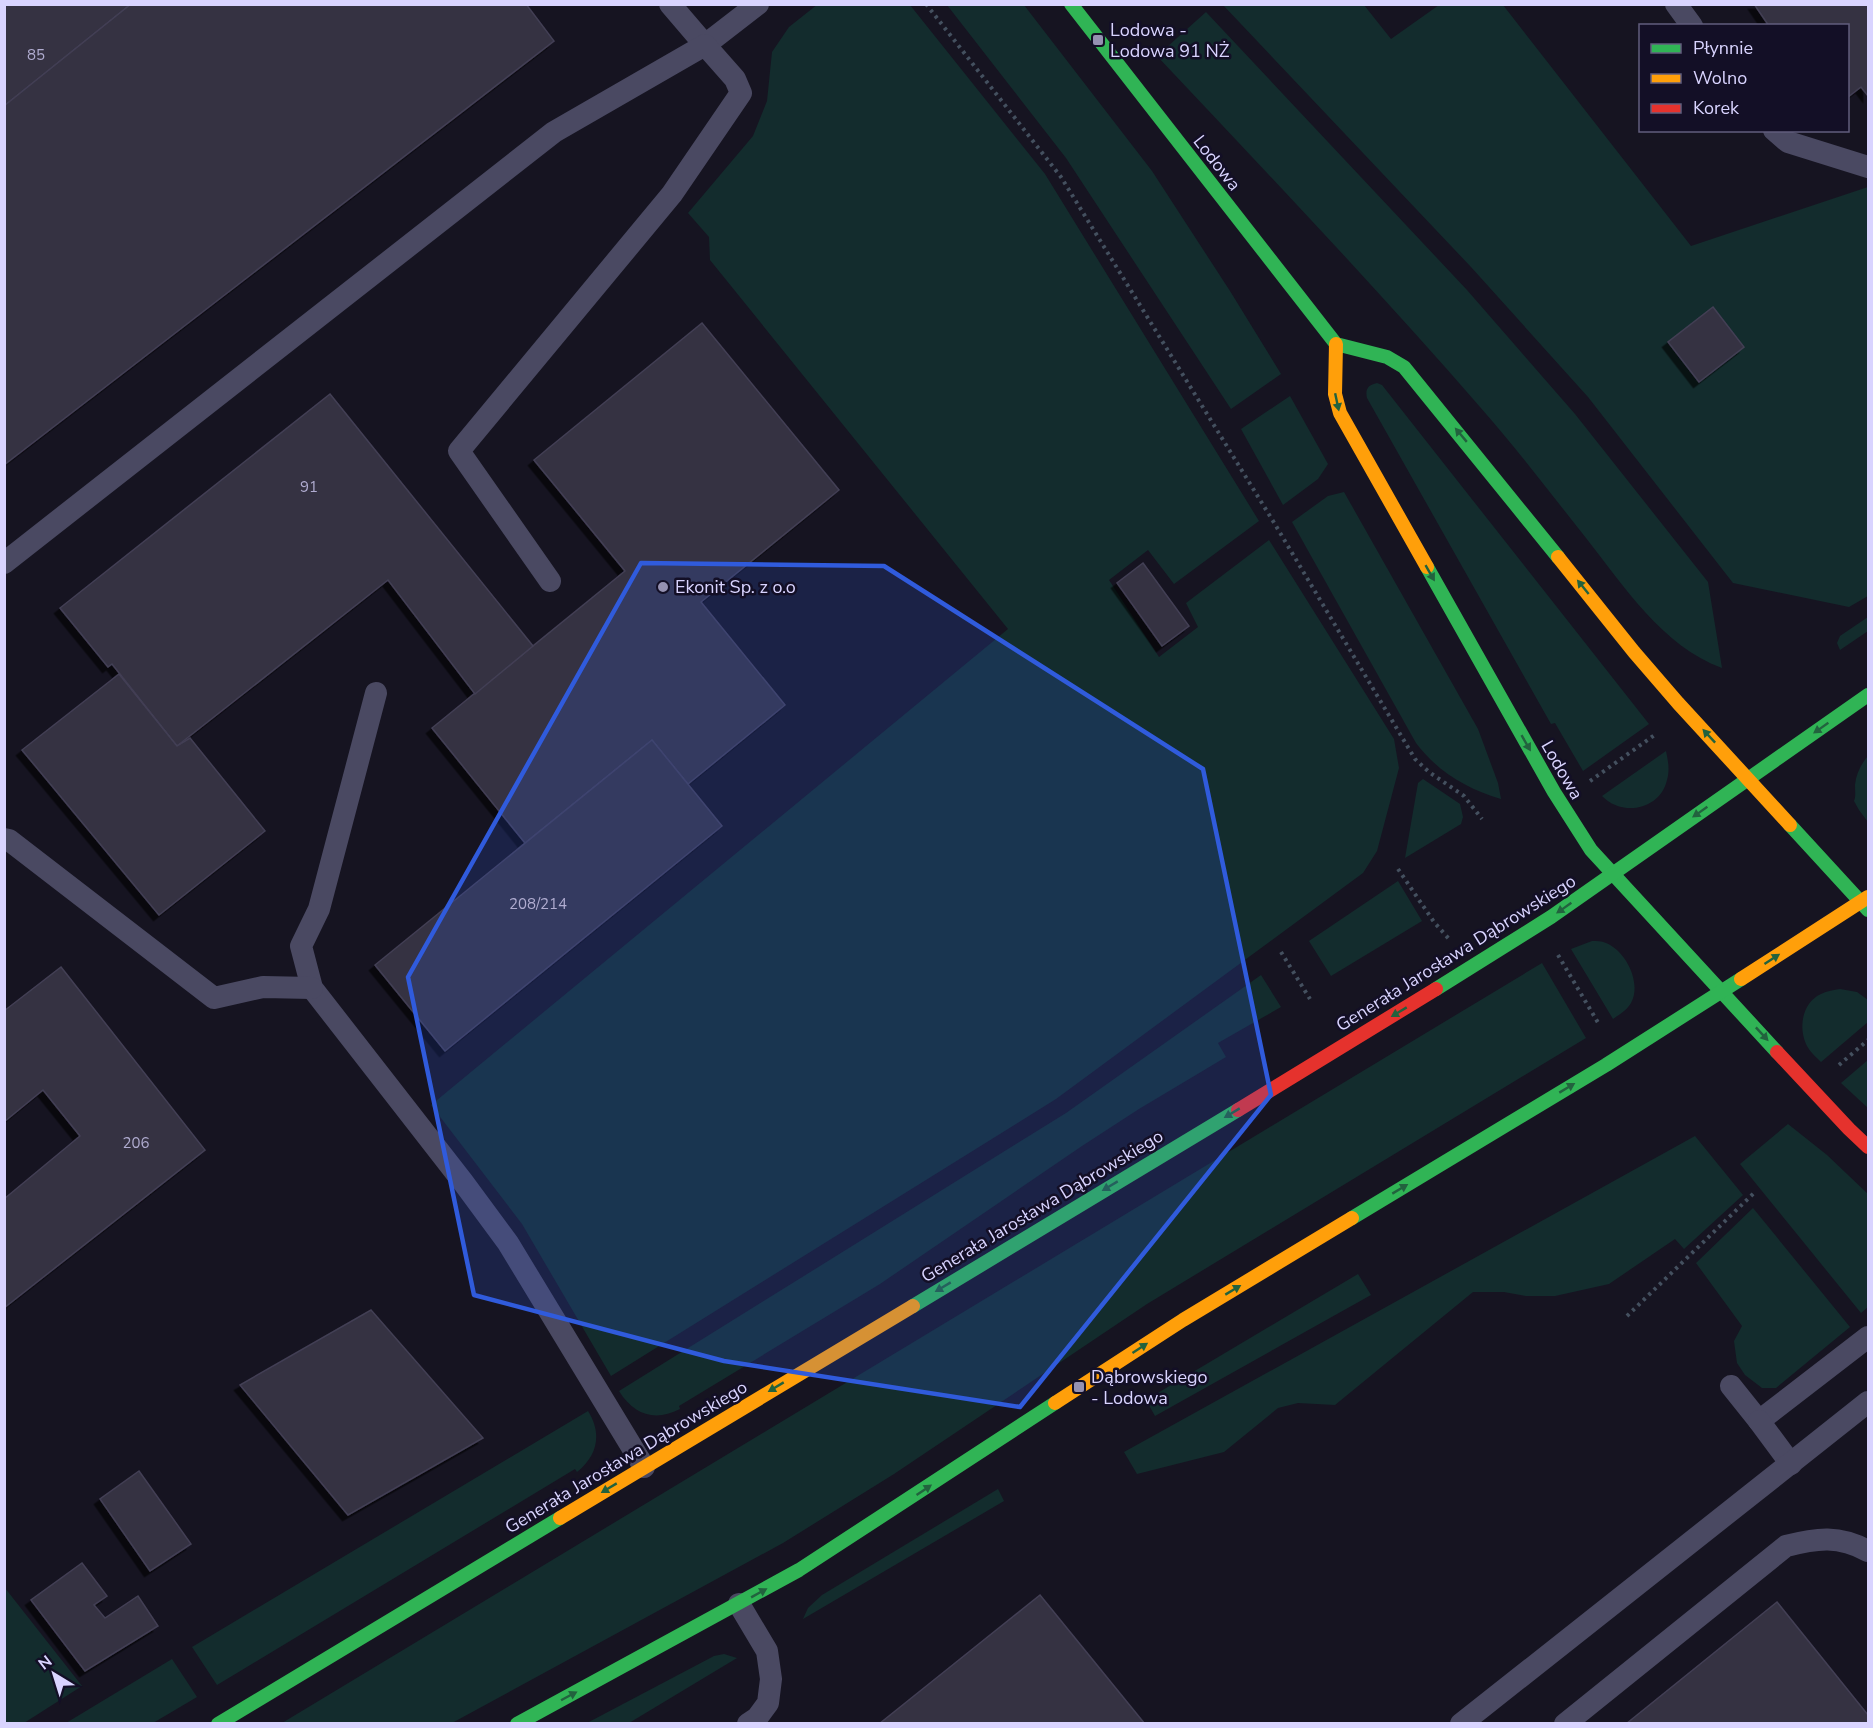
<svg xmlns="http://www.w3.org/2000/svg" width="1873" height="1728" viewBox="0 0 1873 1728" font-family="'Nunito Sans',sans-serif">
	<defs>
		<filter id="shadow"><feDropShadow dx="-5.5" dy="5.5" stdDeviation="0" flood-color="#0009"/></filter>
	</defs>
	<rect width="100%" height="100%" fill="#161421"/>
	<g fill="#132c2d">
		<polygon points="818,4 910,5 1045,174 1259,521 1174,584 1148,550 1109,580 1159,657 1198,627 1186,603 1269,540 1394,739 1399,768 1377,851 1363,873 1056,1099 611,1376 522,1224 431,1105 1008,629 710,260 709,237 688,213 753,136 767,101 772,52 789,27"/>
		<polygon points="947,5 1024,5 1152,171 1230,291 1281,374 1231,409 1066,158"/>
		<polygon points="1223,5 1364,5 1391,39 1439,5 1503,5 1691,246 1868,187 1868,596 1849,607 1733,583 1588,397 1471,267"/>
		<path d="M1206 12 1467 290 1575 414 1708 582 1722 668C1662 646 1624 586 1586 538 1551 494 1517 449 1480 407 1376 287 1266 172 1157 56Z"/>
		<path d="M1377 383 1382 385 1649 724 1583 771 1555 723 1551 724 1367 398C1365 389 1368 385 1377 383Z"/>
		<polygon points="1290,396 1328,464 1318,479 1283,505 1241,429"/>
		<path d="M1344 492 1478 729 1498 783 1501 799C1467 789 1438 772 1416 743L1292 522 1328 496Z"/>
		<polygon points="1868,617 1868,631 1840,650 1837,643 1840,636"/>
		<path d="M1666 751C1668 760 1670 770 1667 780 1660 810 1622 817 1602 796Z"/>
		<path d="M1868 756V822L1859 810 1854 801C1856 796 1855 791 1855 785 1856 774 1861 764 1868 756Z"/>
		<polygon points="1423,779 1460,804 1463,817 1461,824 1405,858 1418,783"/>
		<polygon points="1398,881 1422,921 1331,976 1309,941"/>
		<path d="M1592 941C1597 941 1601 941 1606 943 1626 951 1642 983 1631 1003 1627 1010 1620 1014 1613 1019L1571 949Z"/>
		<polygon points="1542,963 1586,1038 1147,1304 894,1474 783,1543 452,1723 282,1723"/>
		<path d="M1261 975 1281 1007 1218 1043 1226 1057 1139 1109 1082 1146 880 1284 679 1406 680 1409C655 1422 634 1415 619 1391L1066 1113Z"/>
		<path d="M1840 989 1857 992 1868 1000V1022L1821 1062C1816 1057 1809 1051 1806 1044 1798 1026 1803 1002 1821 994 1827 991 1834 990 1840 989Z"/>
		<polygon points="1868,1060 1868,1108 1841,1083"/>
		<polygon points="1788,1124 1827,1155 1868,1194 1868,1307 1861,1313 1740,1164"/>
		<polygon points="1695,1136 1743,1195 1684,1249 1675,1239 1609,1284 1555,1296 1526,1296 1504,1292 1473,1292 1335,1405 1298,1403 1278,1408 1224,1452 1137,1474 1124,1452"/>
		<polygon points="1753,1208 1850,1327 1776,1388 1762,1388 1745,1375 1737,1363 1734,1341 1742,1326 1696,1263"/>
		<polygon points="1358,1274 1371,1295 1155,1416 1146,1400"/>
		<path d="M588 1411C602 1433 598 1455 577 1472L575 1469 217 1685 192 1647Z"/>
		<polygon points="998,1489 1004,1501 803,1619 808,1608 822,1595"/>
		<polygon points="5,1588 82,1686 24,1723 5,1723"/>
		<polygon points="724,1654 737,1658 629,1723 587,1723 714,1656"/>
		<polygon points="172,1659 197,1697 153,1723 66,1723"/>
	</g>
	<g fill="#343243" stroke="#433f54" stroke-width="1.5" filter="url(#shadow)">
		<polygon points="4,4 131,4 4,106"/>
		<polygon points="131,4 526,4 554,41 4,465 4,106"/>
		<polygon points="1754,4 1868,4 1868,96 1861,87 1848,97 1848,26 1769,26"/>
		<polygon points="1713,307 1744,347 1699,382 1668,342"/>
		<polygon points="702,323 839,490 701,602 785,705 688,784 652,740 525,843 432,728 625,571 534,460"/>
		<polygon points="330,394 533,646 475,694 388,580 177,746 112,664 108,667 60,608"/>
		<polygon points="1143,563 1189,626 1162,646 1117,583"/>
		<polygon points="119,674 177,746 190,738 265,831 159,915 22,750"/>
		<polygon points="652,740 722,826 445,1051 375,965"/>
		<polygon points="61,967 205,1150 4,1308 4,1199 80,1136 43,1090 4,1122 4,1011"/>
		<polygon points="371,1310 483,1438 348,1515 240,1385"/>
		<polygon points="139,1471 191,1544 150,1571 100,1499"/>
		<polygon points="82,1563 107,1596 94,1605 105,1618 138,1596 158,1626 85,1671 31,1600"/>
		<polygon points="1040,1595 1145,1724 879,1724 980,1643"/>
		<polygon points="1777,1602 1868,1715 1868,1724 1626,1724"/>
	</g>
	<g fill="none" stroke-linecap="round" stroke-linejoin="round">
		<g stroke="#44505f" stroke-width="4" stroke-dasharray="3 4.5" stroke-linecap="butt">
			<polyline points="926,4 1061,177 1273,521 1415,759 1429,772 1464,796 1482,819"/>
			<polyline points="1590,781 1656,734"/>
			<polyline points="1398,869 1434,922 1449,939"/>
			<polyline points="1281,952 1310,999"/>
			<polyline points="1558,955 1600,1026"/>
			<polyline points="1839,1065 1868,1040"/>
			<polyline points="1627,1316 1754,1193"/>
		</g>
		<g stroke="#4a4962" stroke-width="22">
			<polyline points="670,4 705,45 758,4"/>
			<polyline points="1676,4 1692,26"/>
			<polyline points="1774,130 1788,142 1868,167"/>
			<polyline points="4,563 554,132 705,45 735,79 741,93 672,194 459,451 550,581"/>
			<polyline points="376,693 319,909 301,946 312,988 463,1182 508,1243 644,1467"/>
			<polyline points="4,839 9,840 214,998 263,987 312,988"/>
			<polyline points="1731,1386 1759,1421 1868,1337"/>
			<polyline points="1759,1421 1791,1464"/>
			<polyline points="739,1604 767,1651 771,1679 768,1703 757,1718 748,1724"/>
			<polyline points="1461,1724 1868,1402"/>
			<path d="M1565 1724 1786 1546C1817 1538 1839 1535 1868 1551"/>
		</g>
		<g stroke="#30b455" stroke-width="14">
			<polyline points="1071,4 1336,344 1387,357 1404,367 1558,557"/>
			<polyline points="1427,567 1554,792 1591,850 1777,1052"/>
			<polyline points="1790,825 1868,910"/>
			<polyline points="1436,989 1551,917 1868,695"/>
			<polyline points="1352,1218 1606,1065 1741,979"/>
			<polyline points="913,1306 1238,1110"/>
			<polyline points="218,1724 560,1518"/>
			<polyline points="517,1724 799,1570 1055,1403"/>
		</g>
		<g stroke="#ff9f0a" stroke-width="14">
			<polyline points="1336,344 1335,394 1340,413 1427,567"/>
			<polyline points="1558,557 1634,652 1678,703 1790,825"/>
			<polyline points="1741,979 1868,897"/>
			<polyline points="1055,1403 1183,1320 1352,1218"/>
			<polyline points="560,1518 913,1306"/>
		</g>
		<g stroke="#e5322d" stroke-width="14">
			<polyline points="1777,1052 1849,1129 1868,1147"/>
			<polyline points="1238,1110 1436,989"/>
		</g>
	</g>
	<defs><path id="oneway-solid" d="M-6-.8H1V-3.2L6.5 0L1 3.2V.8H-6Z" transform="scale(1.5)"/></defs>
	<g fill="#22623e">
		<use href="#oneway-solid" transform="translate(1337 402) rotate(78)"/>
		<use href="#oneway-solid" transform="translate(1461 435) rotate(-130)"/>
		<use href="#oneway-solid" transform="translate(1430 573) rotate(60)"/>
		<use href="#oneway-solid" transform="translate(1583 587) rotate(-129)"/>
		<use href="#oneway-solid" transform="translate(1821 728) rotate(145)"/>
		<use href="#oneway-solid" transform="translate(1709 736) rotate(-133)"/>
		<use href="#oneway-solid" transform="translate(1526 743) rotate(60)"/>
		<use href="#oneway-solid" transform="translate(1700 812) rotate(145)"/>
		<use href="#oneway-solid" transform="translate(1564 908) rotate(145)"/>
		<use href="#oneway-solid" transform="translate(1772 959) rotate(-33)"/>
		<use href="#oneway-solid" transform="translate(1399 1012) rotate(149)"/>
		<use href="#oneway-solid" transform="translate(1762 1034) rotate(47)"/>
		<use href="#oneway-solid" transform="translate(1567 1088) rotate(-31)"/>
		<use href="#oneway-solid" transform="translate(1232 1113) rotate(149)"/>
		<use href="#oneway-solid" transform="translate(1110 1186) rotate(149)"/>
		<use href="#oneway-solid" transform="translate(1400 1189) rotate(-31)"/>
		<use href="#oneway-solid" transform="translate(943 1287) rotate(149)"/>
		<use href="#oneway-solid" transform="translate(1233 1290) rotate(-31)"/>
		<use href="#oneway-solid" transform="translate(1140 1348) rotate(-33)"/>
		<use href="#oneway-solid" transform="translate(776 1387) rotate(149)"/>
		<use href="#oneway-solid" transform="translate(609 1488) rotate(149)"/>
		<use href="#oneway-solid" transform="translate(924 1490) rotate(-34)"/>
		<use href="#oneway-solid" transform="translate(759 1593) rotate(-29)"/>
		<use href="#oneway-solid" transform="translate(569 1696) rotate(-28)"/>
	</g>
	<path fill="#305bdc" fill-opacity="0.2" stroke="#305bdc" stroke-width="4.5" stroke-linejoin="round" d="M641 563 884 566 1203 769 1271 1095 1020 1407 724 1361 474 1295 408 977Z"/>
	<g fill="#9591b1" stroke="#130f26" stroke-width="2">
		<rect x="1092" y="34" width="12" height="12" rx="3"/>
		<circle cx="663" cy="587" r="6"/>
		<rect x="1073" y="1381" width="12" height="12" rx="3"/>
	</g>
	<g text-anchor="middle" dominant-baseline="central" stroke-width="5" stroke-linejoin="round" paint-order="stroke">
		<g font-size="15" fill="#b0acd0">
			<text x="36" y="55">85</text>
			<text x="309" y="487">91</text>
			<text x="538" y="904">208/214</text>
			<text x="136" y="1143">206</text>
		</g>
		<g font-size="18" fill="#d9d4ff" stroke="#130f26" text-anchor="start">
			<text x="1110" y="30">Lodowa -<tspan x="1110" dy="21">Lodowa 91 NŻ</tspan></text>
			<text x="675" y="587">Ekonit Sp. z o.o</text>
			<text x="1091" y="1377">Dąbrowskiego<tspan x="1091" dy="21">- Lodowa</tspan></text>
		</g>
		<g font-size="18" fill="#d9d4ff" stroke="#130f26">
			<text transform="translate(1217 163) rotate(52)">Lodowa</text>
			<text transform="translate(1562 770) rotate(60)">Lodowa</text>
			<text transform="translate(1456 953) rotate(-32)">Generała Jarosława Dąbrowskiego</text>
			<text transform="translate(1042 1206) rotate(-31)">Generała Jarosława Dąbrowskiego</text>
			<text transform="translate(626 1457) rotate(-31)">Generała Jarosława Dąbrowskiego</text>
		</g>
	</g>
	<rect width="1873" height="1728" fill="none" stroke="#d9d4ff" stroke-width="12"/>
	<rect x="1639" y="24" width="210" height="108" fill="#130f26" stroke="#625e7d" stroke-width="1.5"/>
	<rect x="1651" y="44" width="30" height="9" fill="#30b455" stroke="#625e7d" stroke-width="1.5"/>
	<text x="1693" y="54" font-size="18" fill="#d9d4ff">Płynnie</text>
	<rect x="1651" y="74" width="30" height="9" fill="#ff9f0a" stroke="#625e7d" stroke-width="1.5"/>
	<text x="1693" y="84" font-size="18" fill="#d9d4ff">Wolno</text>
	<rect x="1651" y="104" width="30" height="9" fill="#e5322d" stroke="#625e7d" stroke-width="1.5"/>
	<text x="1693" y="114" font-size="18" fill="#d9d4ff">Korek</text>
	<g transform="translate(54 1674) rotate(322)" stroke="#130f26" stroke-width="4.5" paint-order="stroke">
	<path d="M0-4.5L10 22L0 15L-10 22Z" fill="#d9d4ff"/>
	<text y="-9" font-size="16" font-weight="bold" text-anchor="middle" fill="#d9d4ff">N</text>
	</g>
</svg>
